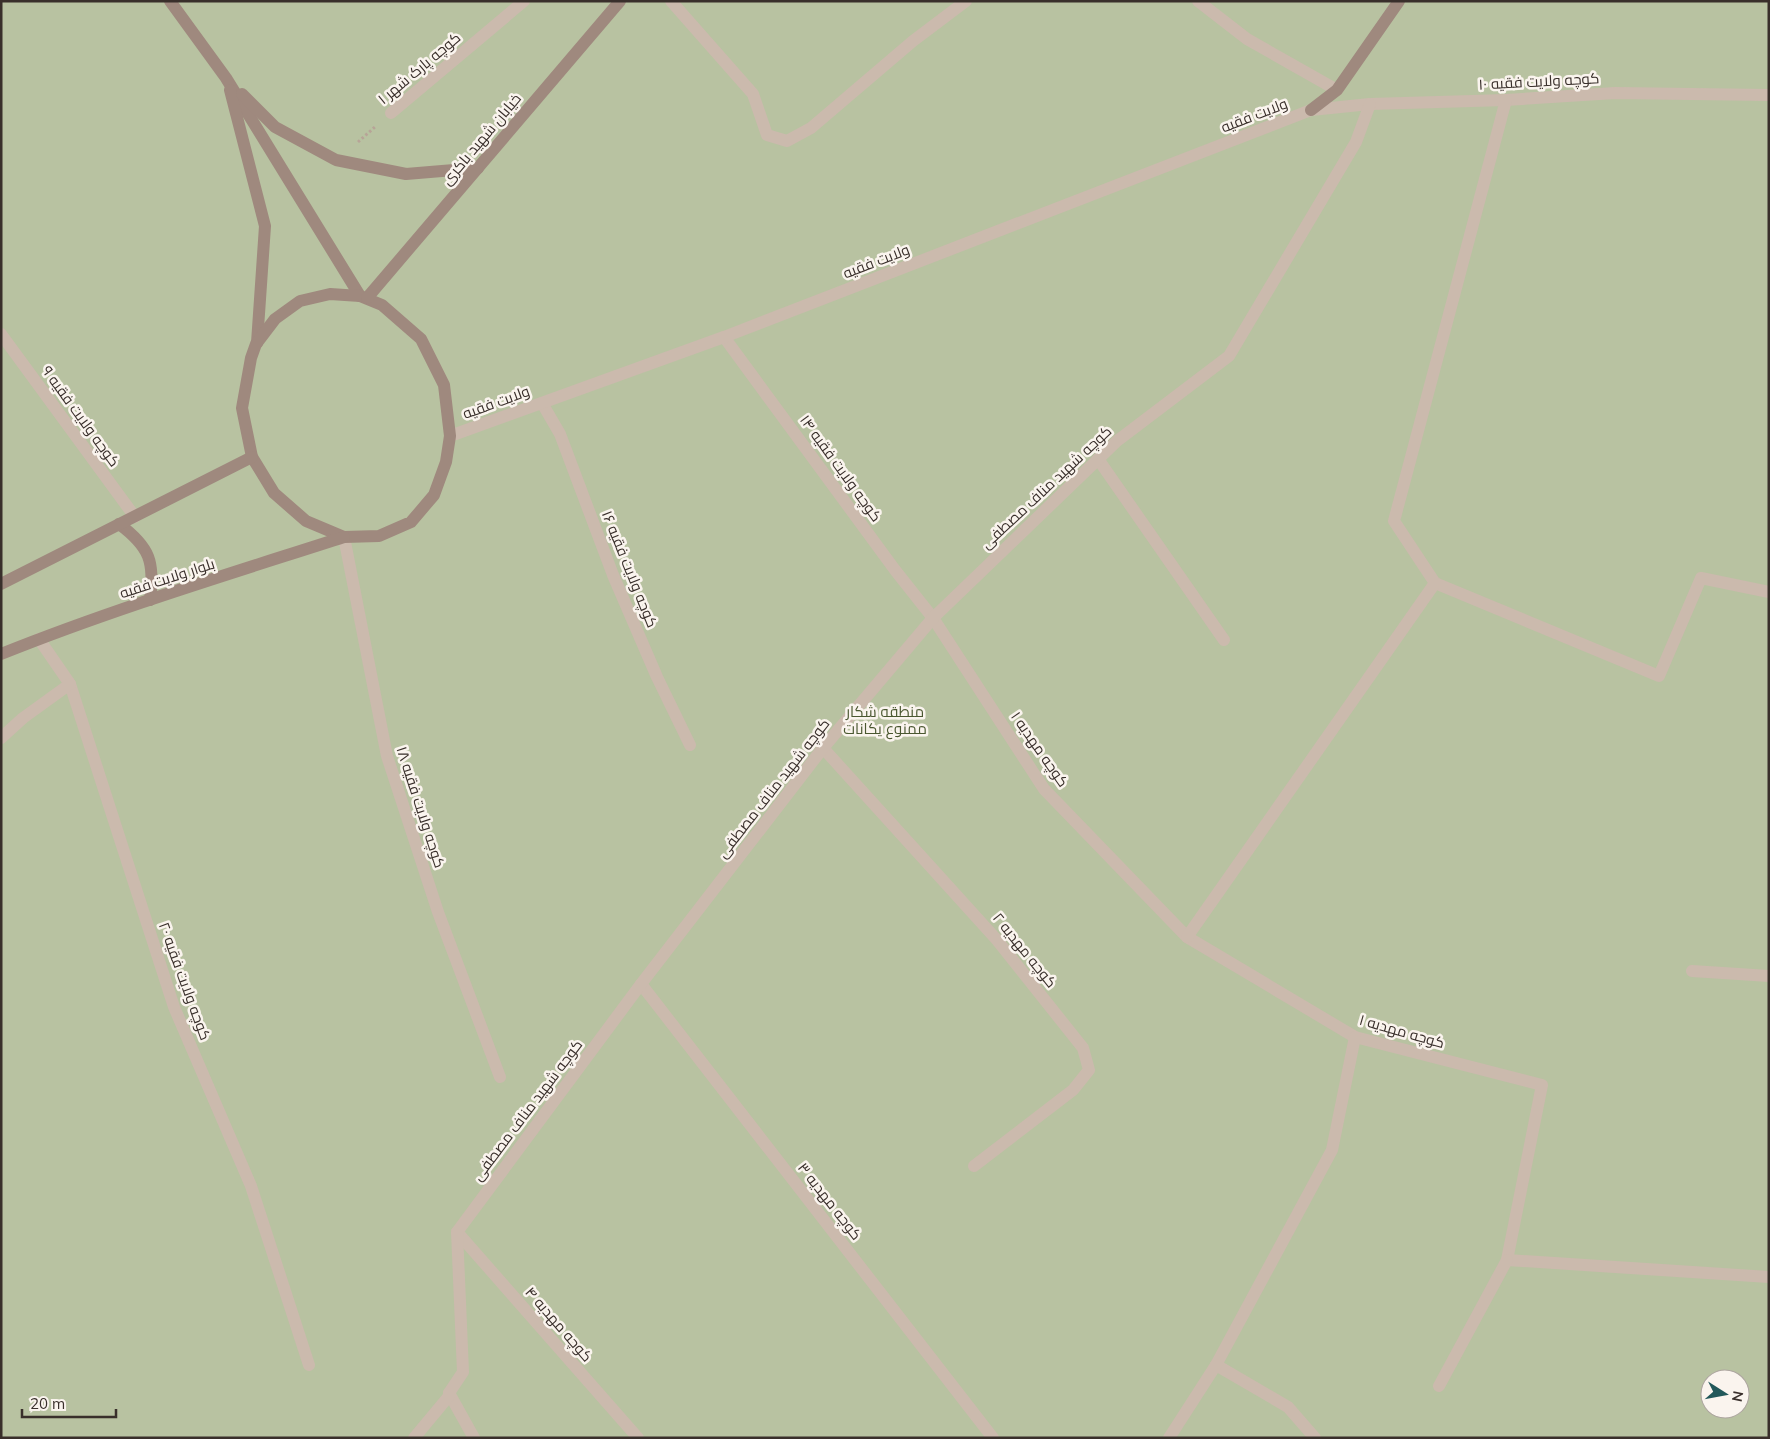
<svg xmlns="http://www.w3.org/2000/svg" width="1770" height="1439" viewBox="0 0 1770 1439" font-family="Mulish,Cairo,sans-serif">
	<rect width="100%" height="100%" fill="#f3eae1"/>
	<path fill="#b8c2a1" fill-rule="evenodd" d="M1 1H1769V1438H1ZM1710 1379H1740V1409H1710Z"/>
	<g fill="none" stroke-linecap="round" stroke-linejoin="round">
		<polyline stroke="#b7a497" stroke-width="3" stroke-dasharray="2.5 2.5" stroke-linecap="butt" points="358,142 376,126"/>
		<g stroke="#cbbaad" stroke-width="12">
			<polyline points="671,1 753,94 767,135 787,141 811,128 913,41 966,1"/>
			<polyline points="1198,1 1247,39 1337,90"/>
			<polyline points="391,113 524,1"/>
			<polyline points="1,334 135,517"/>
			<polyline points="724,337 895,570 933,618 1044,789 1187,937 1355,1037 1542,1085 1507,1260 1769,1277"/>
			<polyline points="542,403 560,434 613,575 657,677 690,745"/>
			<polyline points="450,436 724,337 1311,110 1370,104 1506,100 1615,93 1769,95"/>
			<polyline points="1098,459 1224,640"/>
			<polyline points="344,537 387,756 438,912 500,1077"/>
			<polyline points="1435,583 1659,676 1701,578 1769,592"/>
			<polyline points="39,639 70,684 174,1007 251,1186 309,1365"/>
			<polyline points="1,738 23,718 70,684"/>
			<polyline points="823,748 997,940 1083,1048 1089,1070 1073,1090 974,1166"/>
			<polyline points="1187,937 1435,583 1394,521 1506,100"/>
			<polyline points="1692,971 1769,976"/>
			<polyline points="641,984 993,1438"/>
			<polyline points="457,1232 638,1438"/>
			<polyline points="1216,1365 1288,1407 1315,1438"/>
			<polyline points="1439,1386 1507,1260"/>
			<polyline points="449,1393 474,1438"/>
			<polyline points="414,1438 449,1396 449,1393 463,1372 457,1232 641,984 823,748 933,618 1117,441 1229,356 1356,142 1370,104"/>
			<polyline points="1169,1438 1216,1365 1332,1150 1355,1037"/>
		</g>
		<g stroke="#9f897e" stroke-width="12">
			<polyline points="170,1 226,78 360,296"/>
			<polyline points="230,90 265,226 257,343"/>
			<polyline points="242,94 275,127 336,160 406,174 478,168"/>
			<polyline points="1311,110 1337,90 1399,1"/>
			<polygon points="330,294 360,296 382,305 421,339 444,385 450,436 446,462 434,495 411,522 379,536 344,537 306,521 274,493 252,457 242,408 251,358 256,344 275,319 300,301"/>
			<polyline points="367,298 620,1"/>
			<path d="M119 524C150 547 155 562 150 600"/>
			<polyline points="1,584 252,457"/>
			<path d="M1 654C113 609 229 574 344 537"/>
		</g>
	</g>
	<g text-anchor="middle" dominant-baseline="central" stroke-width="5" stroke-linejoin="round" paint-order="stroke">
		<g font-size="15" fill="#392f2b" stroke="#faf4ee">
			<text transform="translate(419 68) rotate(-40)">کوچه پارک شهر ۱</text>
			<text transform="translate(1539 81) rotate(-3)">کوچه ولایت فقیه ۱۰</text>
			<text transform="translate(1254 115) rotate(-21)">ولایت فقیه</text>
			<text transform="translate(481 139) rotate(-50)">خیابان شهید باکری</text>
			<text transform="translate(876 261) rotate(-21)">ولایت فقیه</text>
			<text transform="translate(496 402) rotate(-20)">ولایت فقیه</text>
			<text transform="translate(81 416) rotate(54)">کوچه ولایت فقیه ۹</text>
			<text transform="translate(841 468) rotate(54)">کوچه ولایت فقیه ۱۴</text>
			<text transform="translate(1046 487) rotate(-43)">کوچه شهید مناف مصطفی</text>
			<text transform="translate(630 569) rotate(68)">کوچه ولایت فقیه ۱۶</text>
			<text transform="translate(167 578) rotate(-18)">بلوار ولایت فقیه</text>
			<text transform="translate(1040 749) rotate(55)">کوچه مهدیه ۱</text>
			<text transform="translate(773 788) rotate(-52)">کوچه شهید مناف مصطفی</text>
			<text transform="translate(421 807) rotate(72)">کوچه ولایت فقیه ۱۸</text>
			<text transform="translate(1025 950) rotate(51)">کوچه مهدیه ۲</text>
			<text transform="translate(185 981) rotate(70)">کوچه ولایت فقیه ۲۰</text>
			<text transform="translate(1402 1031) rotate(16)">کوچه مهدیه ۱</text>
			<text transform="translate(527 1110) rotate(-53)">کوچه شهید مناف مصطفی</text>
			<text transform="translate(830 1201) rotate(52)">کوچه مهدیه ۳</text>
			<text transform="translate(559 1324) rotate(49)">کوچه مهدیه ۴</text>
		</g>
		<g font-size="15" fill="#4a5730" stroke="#faf4ee">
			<text x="885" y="711">منطقه شکار<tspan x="885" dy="17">ممنوع یکانات</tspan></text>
		</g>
	</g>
	<rect width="1770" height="1439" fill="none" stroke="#392f2b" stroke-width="5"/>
	<g transform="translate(1725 1394) rotate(101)"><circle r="24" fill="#faf4ee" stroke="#ada5a0"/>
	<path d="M0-4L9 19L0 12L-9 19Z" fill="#22585a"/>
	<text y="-8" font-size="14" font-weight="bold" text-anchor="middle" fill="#392f2b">N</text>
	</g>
	<path d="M22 1409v8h94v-8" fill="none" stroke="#392f2b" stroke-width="2.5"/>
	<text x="30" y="1409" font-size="15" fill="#392f2b" stroke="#faf4ee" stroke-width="4" paint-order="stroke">20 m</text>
</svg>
